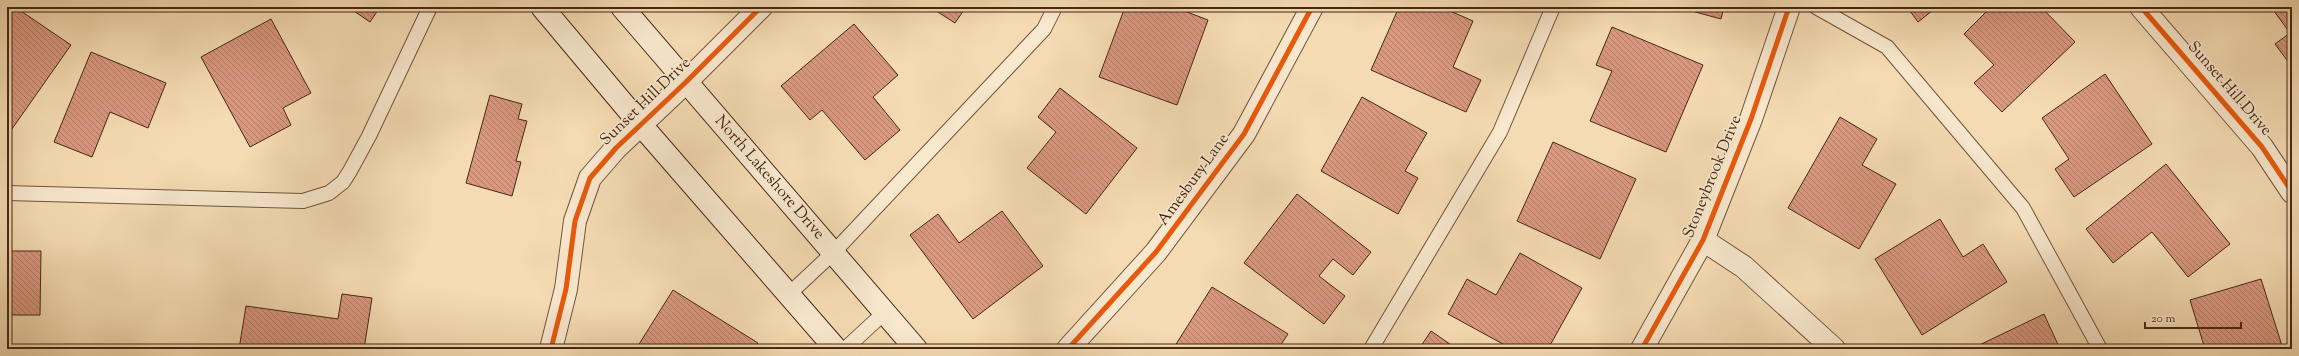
<svg xmlns="http://www.w3.org/2000/svg" width="2299" height="356" viewBox="0 0 2299 356" font-family="'Sorts Mill Goudy',serif">
	<defs>
		<pattern id="building-back-hatch" width="6" height="6" patternUnits="userSpaceOnUse"><rect width="6" height="6" fill="#d99880"/><path d="M-1 5l2 2M0 0l6 6M5-1l2 2" fill="none" stroke="#b27c68"/></pattern>
	</defs>
	<rect width="100%" height="100%" fill="#f5dbb3"/>
	<filter id="stains"><feTurbulence type="fractalNoise" baseFrequency=".005" numOctaves="4"/><feColorMatrix values="0 0 0 0 .2 0 0 0 0 .09 0 0 0 0 .02 0 0 0 .5 -.17"/></filter>
	<radialGradient id="worn" r=".72"><stop offset=".6" stop-color="#630" stop-opacity="0"/><stop offset="1" stop-color="#630" stop-opacity=".3"/></radialGradient>
	<g fill="url(#building-back-hatch)" stroke="#472714">
		<polygon points="7,7 15,7 71,45 7,136"/>
		<polygon points="348,7 380,7 370,22"/>
		<polygon points="930,7 966,7 955,23"/>
		<polygon points="1125,7 1174,7 1208,20 1177,105 1099,77"/>
		<polygon points="1399,7 1441,7 1473,21 1453,67 1481,80 1466,112 1371,70"/>
		<polygon points="1677,7 1724,7 1721,19"/>
		<polygon points="1907,7 1937,7 1918,22"/>
		<polygon points="1991,7 2041,7 2075,42 2002,112 1974,83 1994,65 1964,34"/>
		<polygon points="2271,7 2292,7 2292,67 2275,44 2290,33"/>
		<polygon points="271,19 311,93 283,108 291,125 250,147 201,57"/>
		<polygon points="854,24 898,75 873,97 900,130 865,160 822,110 810,120 781,86"/>
		<polygon points="1612,27 1703,65 1666,152 1590,121 1612,71 1596,65"/>
		<polygon points="91,52 166,83 148,128 110,112 92,157 54,142"/>
		<polygon points="2105,74 2152,144 2074,197 2055,169 2069,159 2042,118"/>
		<polygon points="1060,88 1137,148 1086,214 1027,168 1056,132 1038,117"/>
		<polygon points="490,95 522,104 518,119 527,121 516,161 521,162 512,196 466,183"/>
		<polygon points="1362,97 1427,133 1405,171 1418,178 1398,214 1321,171"/>
		<polygon points="1840,117 1877,139 1862,165 1896,184 1859,249 1788,208"/>
		<polygon points="1553,142 1636,179 1600,259 1517,221"/>
		<polygon points="2166,164 2230,244 2188,277 2152,232 2113,263 2086,229"/>
		<polygon points="1297,194 1371,252 1353,275 1333,259 1319,276 1345,296 1324,324 1244,263"/>
		<polygon points="1002,211 1043,266 973,319 910,235 938,214 959,243"/>
		<polygon points="1940,219 1963,257 1983,244 2007,282 1922,335 1875,259"/>
		<polygon points="7,251 41,251 40,315 7,315"/>
		<polygon points="1520,253 1582,288 1548,349 1512,349 1448,314 1467,279 1496,295"/>
		<polygon points="2261,279 2283,349 2205,349 2190,300"/>
		<polygon points="1212,287 1288,334 1278,349 1173,349"/>
		<polygon points="673,290 758,343 754,349 636,349"/>
		<polygon points="342,294 372,298 364,349 239,349 246,306 338,319"/>
		<polygon points="2044,314 2060,349 1971,349"/>
		<polygon points="1431,331 1457,349 1419,349"/>
	</g>
	<g fill="none" stroke-linecap="round" stroke-linejoin="round">
		<defs>
			<g id="lane">
				<polyline points="1816,7 1887,47 2023,208 2100,349"/>
				<polyline points="7,193 303,201 329,193 343,182 350,171 369,136 430,7"/>
				<polyline points="788,295 833,253 1044,29 1055,7"/>
				<polyline points="845,349 885,312"/>
				<polyline points="1371,349 1500,132 1553,7"/>
			</g>
			<g id="street">
				<polyline points="2141,7 2262,147 2292,192"/>
				<polyline points="1703,240 1744,267 1834,349"/>
				<polyline points="551,349 566,289 575,221 590,178 616,148 686,82 761,7"/>
				<polyline points="1068,349 1156,252 1244,134 1312,7"/>
				<polyline points="1642,349 1703,240 1751,119 1789,7"/>
			</g>
			<g id="secondary">
				<polyline points="542,7 641,125 836,349"/>
				<polyline points="622,7 916,349"/>
			</g>
		</defs>
		<use href="#lane" stroke="#72543c" stroke-width="16"/>
		<use href="#street" stroke="#72543c" stroke-width="24"/>
		<use href="#secondary" stroke="#472714" stroke-width="24"/>
		<use href="#lane" stroke="#f8e8ce" stroke-width="14"/>
		<use href="#street" stroke="#f8e8ce" stroke-width="22"/>
		<use href="#secondary" stroke="#f8e8ce" stroke-width="22"/>
		<defs>
			<g id="cycleway">
				<polyline points="2141,7 2262,147 2292,192"/>
				<polyline points="551,349 566,289 575,221 590,178 616,148 686,82 761,7"/>
				<polyline points="1068,349 1156,252 1244,134 1312,7"/>
				<polyline points="1642,349 1703,240 1751,119 1789,7"/>
			</g>
		</defs>
		<use href="#cycleway" stroke="#f8e8ce" stroke-width="8"/>
		<use href="#cycleway" stroke="#e8590c" stroke-width="5"/>
	</g>
	<g text-anchor="middle" dominant-baseline="central" stroke-width="3.5" stroke-linejoin="round" paint-order="stroke">
		<g font-size="16" fill="#472714" stroke="#f8e8ce">
			<text transform="translate(2229 89) rotate(49)">Sunset Hill Drive</text>
			<text transform="translate(646 102) rotate(-44)">Sunset Hill Drive</text>
			<text transform="translate(1713 177) rotate(-68)">Stoneybrook Drive</text>
			<text transform="translate(769 178) rotate(49)">North Lakeshore Drive</text>
			<text transform="translate(1194 180) rotate(-54)">Amesbury Lane</text>
		</g>
	</g>
	<rect width="2299" height="356" fill="none" stroke="#f5dbb3" stroke-width="24"/>
	<rect x="8" y="8" width="2283" height="340" fill="none" stroke="#472714" stroke-width="2"/>
	<rect x="12" y="12" width="2275" height="332" fill="none" stroke="#472714"/>
	<path d="M2145 322v6h96v-6" fill="none" stroke="#472714" stroke-width="2"/>
	<text x="2151" y="322" font-size="12" fill="#472714" stroke="#f8e8ce" stroke-width="3" paint-order="stroke">20 m</text>
	<rect width="100%" height="100%" filter="url(#stains)"/>
	<rect width="100%" height="100%" fill="url(#worn)"/>
</svg>
